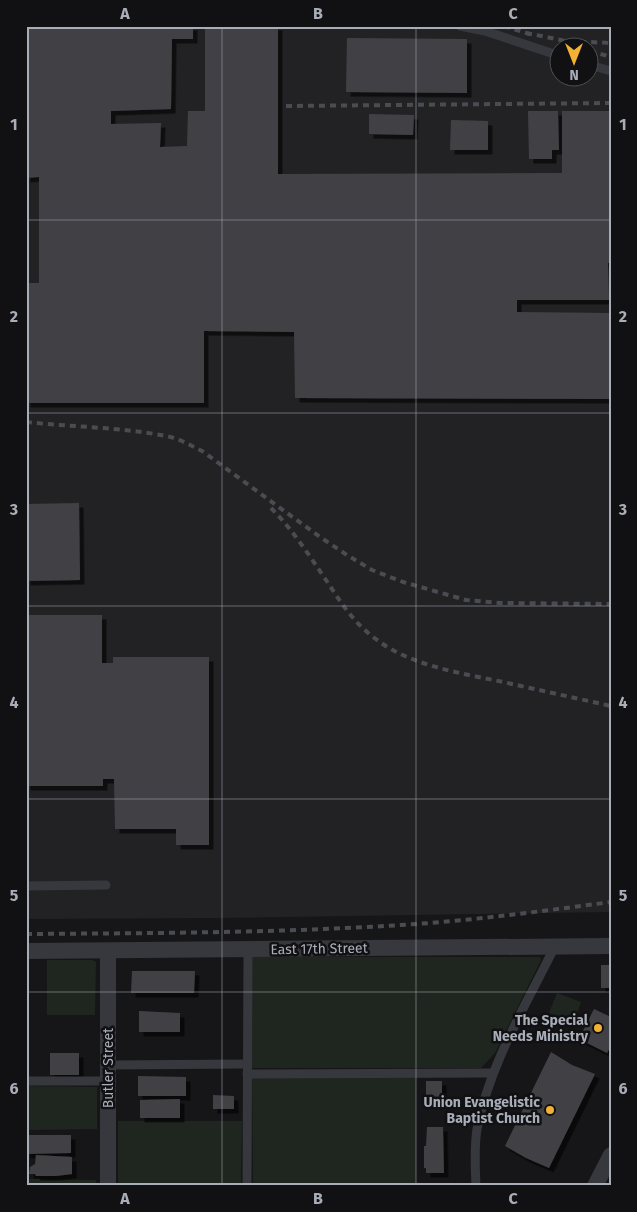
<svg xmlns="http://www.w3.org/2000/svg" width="637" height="1212" viewBox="0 0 637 1212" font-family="'Fira Sans',sans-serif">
	<defs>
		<filter id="shadow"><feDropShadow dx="4.5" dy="4.5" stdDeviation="0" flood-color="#0009"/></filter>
	</defs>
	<rect width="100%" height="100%" fill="#161618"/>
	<path fill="#222225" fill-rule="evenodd" d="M26 26H611V912L216 918 26 919ZM560 48H590V78H560Z"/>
	<g fill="#1e261f">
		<polygon points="252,957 540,957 541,960 495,1053 481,1068 252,1068"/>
		<polygon points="47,960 92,960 96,962 95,1015 47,1015"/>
		<polygon points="557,993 581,1002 574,1022 549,1013"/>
		<polygon points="252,1078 416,1078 416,1186 253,1186"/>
		<polygon points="26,1086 97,1087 97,1129 26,1130"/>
		<polygon points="118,1121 242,1121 241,1186 118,1186"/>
		<polygon points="26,1179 96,1180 96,1186 26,1186"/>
	</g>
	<g fill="#404145" filter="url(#shadow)">
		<polygon points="26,26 193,26 193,39 172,39 171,109 111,111 111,124 161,123 160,147 187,146 188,111 205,111 205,26 278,26 278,174 562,173 562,111 611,111 611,263 608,263 609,300 517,300 517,312 611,313 611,399 295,398 294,332 204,331 204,403 26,403 26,283 39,283 39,177 26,178"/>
		<polygon points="347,38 467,39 467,93 346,92"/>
		<polygon points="528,111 558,111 559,150 552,150 552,159 529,159"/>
		<polygon points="369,114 414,115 413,135 369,134"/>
		<polygon points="451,120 488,121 488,150 450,150"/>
		<polygon points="79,503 80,580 26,581 26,504"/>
		<polygon points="26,615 102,615 102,663 113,663 113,657 209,657 209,845 176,845 176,829 115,829 114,779 103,779 103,786 26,786"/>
		<rect x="601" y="965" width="10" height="23"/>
		<polygon points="132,971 195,971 194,993 131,993"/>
		<polygon points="594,1009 611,1017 611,1046 607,1053 579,1039"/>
		<polygon points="139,1011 180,1013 180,1032 139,1032"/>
		<polygon points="551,1052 572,1065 595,1074 549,1168 526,1158 505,1146"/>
		<rect x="50" y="1053" width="29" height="22"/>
		<polygon points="138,1076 186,1077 186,1096 138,1096"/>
		<rect x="426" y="1081" width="16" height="23"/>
		<polygon points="213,1095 234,1096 234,1109 213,1109"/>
		<polygon points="180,1099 180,1118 140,1118 140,1100"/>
		<polygon points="427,1127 443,1127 444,1173 426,1173 426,1168 424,1168 424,1146 426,1146"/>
		<polygon points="26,1135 71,1135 71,1153 26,1154"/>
		<polygon points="36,1155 72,1157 72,1174 56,1176 36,1176 35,1174 29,1174 30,1167 35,1164"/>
	</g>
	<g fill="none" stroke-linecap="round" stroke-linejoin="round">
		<g stroke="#37383d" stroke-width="9">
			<polyline points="460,26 485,31 560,56"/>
			<polyline points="590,65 611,71"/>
			<polyline points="26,886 106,885"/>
			<polyline points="108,1065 247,1064"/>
			<polyline points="247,1074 493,1073"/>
			<polyline points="26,1081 108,1081"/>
			<polyline points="247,1186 248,949"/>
			<path d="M476 1186C475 1167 474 1148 477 1129 490 1063 526 1005 555 946"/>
		</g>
		<g stroke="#37383d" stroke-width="16">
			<polyline points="26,951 611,946"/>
			<polyline points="108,1186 108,951"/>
			<polyline points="595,1186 611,1155"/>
		</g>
		<g stroke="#4a4c52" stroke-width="4" stroke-dasharray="6 5" stroke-linecap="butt">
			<polyline points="504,26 533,35"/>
			<polyline points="526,33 566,41 611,43"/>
			<polyline points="590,51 611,57"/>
			<polyline points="286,106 611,103"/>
			<path d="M26 422C72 427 120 427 166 436 178 438 190 445 202 451L320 537 347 555 372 570 403 582 466 600 500 603 611 604"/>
			<path d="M271 508C292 529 309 555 326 580 338 598 349 616 366 631 403 665 456 672 503 682 539 690 575 698 611 706"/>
			<path d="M26 934C161 933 296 933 430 923 491 918 551 910 611 902"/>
		</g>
	</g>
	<path fill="none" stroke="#a8adb8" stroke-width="1" stroke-opacity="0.55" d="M222 26V1186M416 26V1186M26 220H611M26 413H611M26 606H611M26 799H611M26 992H611"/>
	<g fill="#f2b134" stroke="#111113" stroke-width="2">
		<circle cx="598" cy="1028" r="5"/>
		<circle cx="550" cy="1110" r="5"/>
	</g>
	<g text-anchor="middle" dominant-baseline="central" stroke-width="5" stroke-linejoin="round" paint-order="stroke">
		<g font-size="14" fill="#a8adb8" stroke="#111113">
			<text transform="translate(319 949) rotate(-1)">East 17th Street</text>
			<text transform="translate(108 1068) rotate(-90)">Butler Street</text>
		</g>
		<g font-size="14" font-weight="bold" fill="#a8adb8" stroke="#111113" text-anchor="end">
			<text x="588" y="1020">The Special<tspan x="588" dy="16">Needs Ministry</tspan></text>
			<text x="540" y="1102">Union Evangelistic<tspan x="540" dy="16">Baptist Church</tspan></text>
		</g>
	</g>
	<rect width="637" height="1212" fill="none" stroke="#111113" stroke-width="55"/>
	<g transform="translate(574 62) rotate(180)"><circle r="24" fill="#111113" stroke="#4d4f55"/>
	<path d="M0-4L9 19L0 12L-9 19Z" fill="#f2b134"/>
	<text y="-8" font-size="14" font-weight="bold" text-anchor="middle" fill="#a8adb8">N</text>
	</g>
	<rect x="28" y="28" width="582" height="1156" fill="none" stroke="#a8adb8" stroke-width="2"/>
	<g font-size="16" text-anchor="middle" font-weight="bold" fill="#a8adb8">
		<text x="125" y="19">A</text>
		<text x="318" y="19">B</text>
		<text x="513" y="19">C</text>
		<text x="14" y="130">1</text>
		<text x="623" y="130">1</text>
		<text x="14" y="322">2</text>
		<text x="623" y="322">2</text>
		<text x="14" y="515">3</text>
		<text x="623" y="515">3</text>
		<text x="14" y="708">4</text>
		<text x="623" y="708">4</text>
		<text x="14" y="901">5</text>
		<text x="623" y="901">5</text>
		<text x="14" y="1094">6</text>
		<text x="623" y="1094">6</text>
		<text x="125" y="1204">A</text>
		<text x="318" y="1204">B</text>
		<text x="513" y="1204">C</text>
	</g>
</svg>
